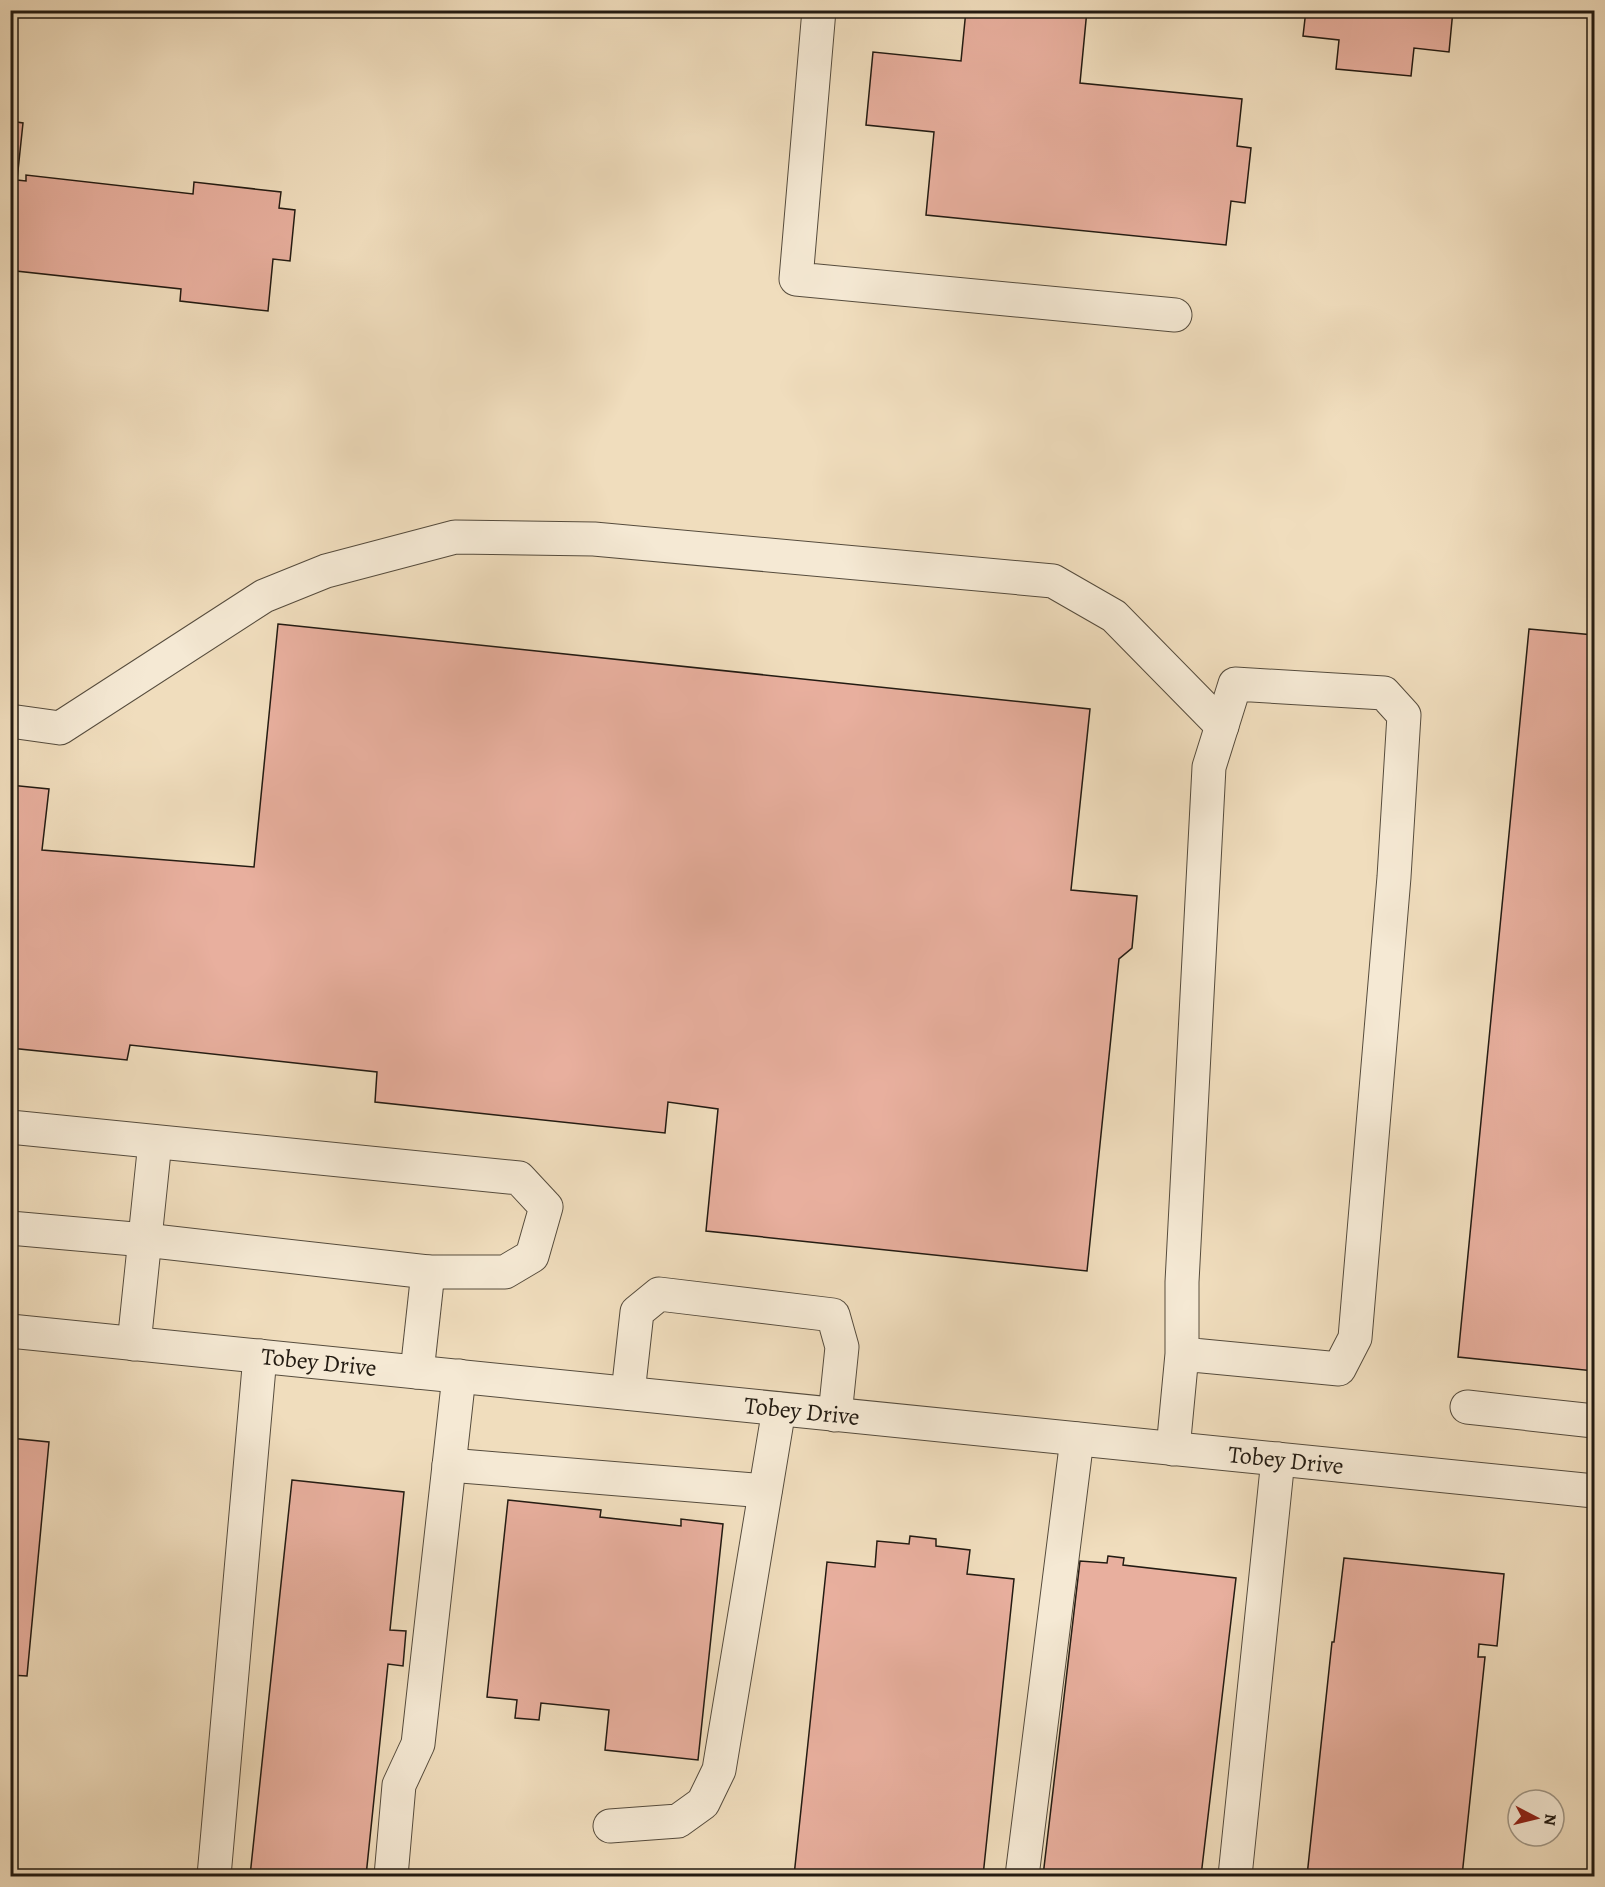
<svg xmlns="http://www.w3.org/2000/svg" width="1605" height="1887" viewBox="0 0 1605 1887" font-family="Alegreya,serif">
	<rect width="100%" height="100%" fill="#f0ddbd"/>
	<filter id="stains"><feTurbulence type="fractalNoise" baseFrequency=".00333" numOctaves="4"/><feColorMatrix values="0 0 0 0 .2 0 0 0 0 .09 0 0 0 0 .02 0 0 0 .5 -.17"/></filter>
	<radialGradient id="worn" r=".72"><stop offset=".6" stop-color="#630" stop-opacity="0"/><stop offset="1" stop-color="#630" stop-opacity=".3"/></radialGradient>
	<g fill="#e8af9e" stroke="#231b12" stroke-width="1.5">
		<polygon points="966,10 1087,10 1080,83 1242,99 1237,146 1251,148 1245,203 1231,201 1226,245 926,215 934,132 866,125 873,52 961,61"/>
		<polygon points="1306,10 1453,10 1449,52 1414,48 1411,76 1336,69 1339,40 1303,36"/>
		<polygon points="10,121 23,123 17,180 26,181 26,175 193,194 194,182 281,192 279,208 295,210 290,261 273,259 268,311 180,301 181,289 16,271 16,267 10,266"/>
		<polygon points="278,624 1090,709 1071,890 1137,896 1132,948 1119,959 1087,1271 706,1231 718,1109 668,1102 665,1133 375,1102 377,1072 130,1045 127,1060 10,1048 10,785 49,789 42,850 254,867"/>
		<polygon points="1529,629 1594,635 1594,1371 1458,1357"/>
		<polygon points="10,1438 49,1442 27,1676 10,1675"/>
		<polygon points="292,1480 404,1492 390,1630 406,1631 403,1666 388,1664 366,1876 250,1876"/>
		<polygon points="508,1500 601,1510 600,1517 681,1526 681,1519 723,1524 698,1760 605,1750 609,1710 541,1703 539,1720 515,1718 517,1700 487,1697"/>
		<polygon points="910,1536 936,1539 936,1546 970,1550 967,1574 1014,1579 983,1876 794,1876 827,1562 875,1567 877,1541 909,1544"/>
		<polygon points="1108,1556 1124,1558 1123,1565 1236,1578 1201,1876 1043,1876 1080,1561 1107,1563"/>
		<polygon points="1344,1558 1504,1574 1497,1646 1479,1644 1478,1657 1485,1657 1462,1876 1307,1876 1332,1642 1334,1642"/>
	</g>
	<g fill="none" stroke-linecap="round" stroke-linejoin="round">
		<defs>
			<g id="minor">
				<polyline points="819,10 796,279 1175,315"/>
				<polyline points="10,721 60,728 264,596 326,571 455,537 594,539 1053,581 1114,616 1222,726"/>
				<polyline points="10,1127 519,1178 546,1207 532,1256 505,1272 428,1272 145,1240 10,1228"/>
				<polyline points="10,1331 1594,1491"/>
				<polyline points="134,1344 155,1142"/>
				<polyline points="417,1372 428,1272"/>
				<polyline points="628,1393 637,1312 659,1294 833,1315 842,1347 835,1415"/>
				<polyline points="1467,1407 1594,1421"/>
				<polyline points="1173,1449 1182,1354 1339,1369 1355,1338 1394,877 1404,715 1384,693 1235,684 1209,767 1182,1282 1182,1354"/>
				<polyline points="449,1465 765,1491"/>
				<polyline points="610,1826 678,1821 703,1803 719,1770 779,1409"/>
				<polyline points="214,1876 260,1356"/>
				<polyline points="391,1876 399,1785 418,1744 459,1376"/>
				<polyline points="1022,1876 1077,1439"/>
				<polyline points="1235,1876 1278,1459"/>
			</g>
		</defs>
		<use href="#minor" stroke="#564c3d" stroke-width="35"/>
		<use href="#minor" stroke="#f5e9d4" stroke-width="33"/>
	</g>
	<g text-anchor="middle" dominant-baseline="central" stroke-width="5" stroke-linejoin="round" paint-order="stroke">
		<g font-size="24" fill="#231b12" stroke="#f5e9d4">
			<text transform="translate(319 1362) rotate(6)">Tobey Drive</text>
			<text transform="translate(802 1411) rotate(6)">Tobey Drive</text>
			<text transform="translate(1286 1460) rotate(6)">Tobey Drive</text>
		</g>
	</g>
	<rect width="1605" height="1887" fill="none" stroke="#f0ddbd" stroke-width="36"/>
	<rect x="12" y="12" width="1581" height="1863" fill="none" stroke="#231b12" stroke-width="3"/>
	<rect x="18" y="18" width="1569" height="1851" fill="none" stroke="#231b12" stroke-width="1.5"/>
	<g transform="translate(1536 1818) rotate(97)"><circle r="28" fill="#f5e9d4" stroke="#a19786" stroke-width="1.5"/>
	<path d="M0-4.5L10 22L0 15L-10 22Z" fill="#8f2418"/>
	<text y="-9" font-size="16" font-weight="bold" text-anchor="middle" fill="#231b12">N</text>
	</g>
	<rect width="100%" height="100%" filter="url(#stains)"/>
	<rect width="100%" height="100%" fill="url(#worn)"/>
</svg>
